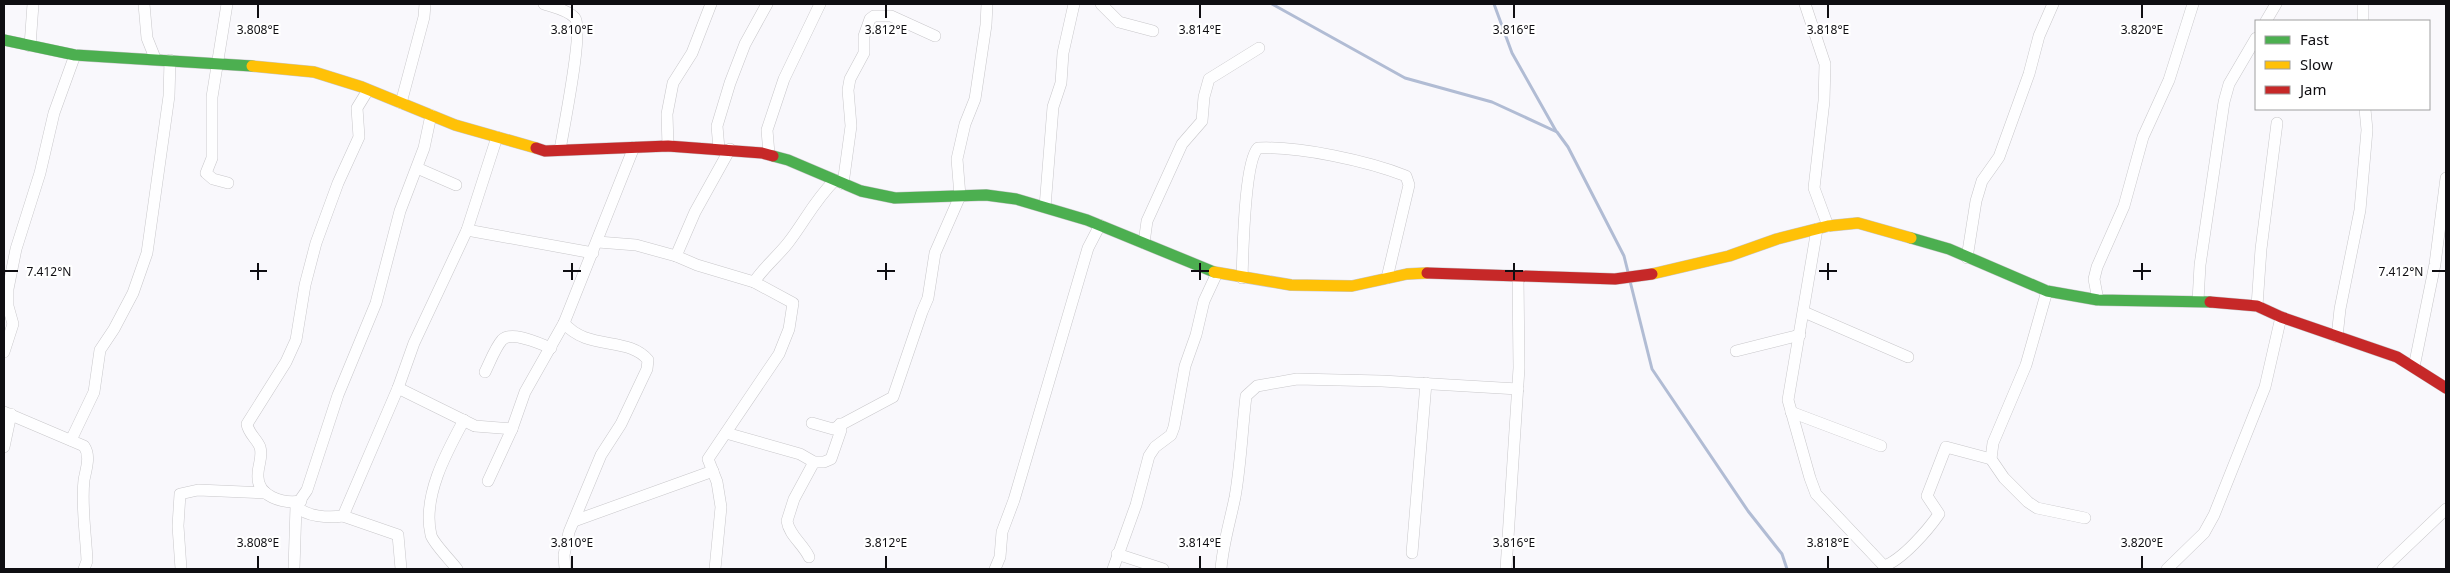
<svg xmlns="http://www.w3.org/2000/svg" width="2450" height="573" viewBox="0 0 2450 573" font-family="'Noto Sans',sans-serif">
	<rect width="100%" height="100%" fill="#f9f8fc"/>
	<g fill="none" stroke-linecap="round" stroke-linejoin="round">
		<g stroke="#b1bcd4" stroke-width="3">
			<polyline points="1272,4 1405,78 1492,102 1557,132 1568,147 1624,256 1628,272"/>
			<polyline points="1494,4 1512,53 1556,131"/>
			<polyline points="1630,281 1652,369 1748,511 1782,554 1787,569"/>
		</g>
		<defs>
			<g id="street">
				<polyline points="144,4 147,38 155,58"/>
				<polyline points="227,4 212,97 212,158 206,173 213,179 228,183"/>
				<path d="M544 4C553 7 568 10 575 18 584 29 563 131 560 150"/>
				<polyline points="1101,4 1119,22 1153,31"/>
				<polyline points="1805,4 1825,64 1824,101 1814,188 1828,226"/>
				<polyline points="2266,21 2276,4"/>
				<polyline points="2363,21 2363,4"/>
				<polyline points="30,46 33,4"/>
				<polyline points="401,103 424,17 425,4"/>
				<polyline points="668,146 667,114 673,83 692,53 711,4"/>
				<polyline points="719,149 717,126 730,83 745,44 767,4"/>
				<polyline points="769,154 767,130 784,79 820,4"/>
				<polyline points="417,168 456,185"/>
				<polyline points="843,184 851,126 848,90 850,79 864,53 864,36 870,19 874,16 891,16 935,36"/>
				<polyline points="1045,207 1053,107 1061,83 1063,53 1074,4"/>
				<path d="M1817 229 1788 400 1810 478 1816 494 1884 566C1902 560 1928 530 1939 514L1927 496 1946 447 1991 459"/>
				<polyline points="467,230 593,253"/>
				<polyline points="598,242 636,245 676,256 697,265 754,282 793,303 789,329 779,354 708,459 717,482 721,507 715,569"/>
				<polyline points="1144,243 1147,221 1182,144 1202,121 1204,97 1209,79 1259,48"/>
				<polyline points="676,256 695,212 730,149"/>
				<polyline points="1967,258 1976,201 1982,181 1999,157 2029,74 2039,36 2053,4"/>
				<path d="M1242 278C1243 254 1244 162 1258 148 1299 146 1368 161 1406 176L1409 185 1387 278"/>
				<path d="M754 282C764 267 777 257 788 243 805 221 814 201 835 180"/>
				<polyline points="2047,291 2026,365 1993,443 1991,459 2004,478 2028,502 2037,508 2085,518"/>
				<polyline points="2098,300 2094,279 2097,267 2124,206 2143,137 2169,80 2193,4"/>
				<polyline points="2198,301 2200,265 2224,102 2229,84 2256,38"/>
				<polyline points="2257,306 2261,249 2277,123"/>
				<polyline points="1804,312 1908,357"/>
				<path d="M564 323C587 351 629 336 648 360L647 369 621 424 601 455 569 532 564 555 565 569"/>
				<polyline points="2337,337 2340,309 2360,210 2367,130 2365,109"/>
				<polyline points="1736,351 1800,335"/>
				<polyline points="4,352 13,324 8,306 8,289 16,249 40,173 54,113 75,55"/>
				<polyline points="2414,367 2435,264 2446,178"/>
				<path d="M485 372C490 362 495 348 502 340 512 330 540 344 551 348"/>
				<polyline points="398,388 475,426 512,429"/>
				<path d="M4 412 84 446C91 456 86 469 84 480 81 506 86 535 87 561L84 569"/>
				<polyline points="1791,412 1881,446"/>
				<polyline points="812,423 833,429 893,397 922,312 928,298 935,253 960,196 957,159 965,124 975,99 986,25 987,4"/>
				<polyline points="726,433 800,454 814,462 824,462 831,459 841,430 840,424"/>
				<polyline points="71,440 94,392 100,350 114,329 133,293 147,253 169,96 170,60"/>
				<polyline points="4,447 11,414"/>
				<polyline points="488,481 512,429 525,392 564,323 634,147"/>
				<path d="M301 501C284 504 256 497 258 474 258 465 263 457 260 447 257 439 248 433 247 424L286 362 296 340 305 285 316 243 338 183 359 137 357 108 368 90"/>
				<path d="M296 506C307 517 328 518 343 516L398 388 414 343 467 230 497 137"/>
				<polyline points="343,516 398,535 401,569"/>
				<polyline points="574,521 713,471"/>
				<polyline points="1412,553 1426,383"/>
				<polyline points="1117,554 1163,569"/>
				<path d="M809 557C803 544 789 535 787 521L794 499 814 462"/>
				<polyline points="181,569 178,526 180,494 198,490 266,493"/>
				<polyline points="294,569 296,506 307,490 338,395 376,303 400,211 424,148 431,115"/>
				<path d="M457 569C452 562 433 543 431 535 422 497 446 453 464 420"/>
				<polyline points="995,569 1000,557 1002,532 1014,500 1088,248 1100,225"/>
				<polyline points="1113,569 1136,505 1149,456 1155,447 1171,435 1174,427 1185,366 1196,335 1204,301 1217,273"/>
				<path d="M1221 569C1223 543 1230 522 1235 497 1241 463 1242 430 1246 396L1257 386 1297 379 1382 381 1518 389"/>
				<polyline points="1506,569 1519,368 1518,276"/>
				<polyline points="2167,569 2204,533 2214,515 2265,387 2281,317"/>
				<polyline points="2383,569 2446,509"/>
			</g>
			<g id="fast">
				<polyline points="4,40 75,55 252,66"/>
				<polyline points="773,156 788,160 861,191 895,198 986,195 1016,199 1087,220 1214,272"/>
				<polyline points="1911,238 1949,249 2047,291 2098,300 2210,302"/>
			</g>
			<g id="slow">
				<polyline points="252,66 314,72 362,87 455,125 536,148"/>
				<polyline points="1214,272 1291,285 1352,286 1407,274 1427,273"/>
				<polyline points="1652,274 1729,256 1777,239 1828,226 1858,223 1911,238"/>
			</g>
			<g id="jam">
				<polyline points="536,148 545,151 668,146 762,153 773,156"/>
				<polyline points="1427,273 1615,279 1652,274"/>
				<polyline points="2210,302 2257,306 2281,317 2397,357 2446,388"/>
			</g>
		</defs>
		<use href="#street" stroke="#c8c7ca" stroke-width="12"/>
		<use href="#fast" stroke="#c8c7ca" stroke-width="12"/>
		<use href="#slow" stroke="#c8c7ca" stroke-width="12"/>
		<use href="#jam" stroke="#c8c7ca" stroke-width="12"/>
		<use href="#street" stroke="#fefeff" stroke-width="11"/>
		<use href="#fast" stroke="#4caf50" stroke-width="11"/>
		<use href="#slow" stroke="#ffc107" stroke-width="11"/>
		<use href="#jam" stroke="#c62828" stroke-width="11"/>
	</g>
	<path fill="none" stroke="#0f0e12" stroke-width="2" d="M258 5V18M572 5V18M886 5V18M1200 5V18M1514 5V18M1828 5V18M2142 5V18M258 263V280M572 263V280M886 263V280M1200 263V280M1514 263V280M1828 263V280M2142 263V280M5 271H18M250 271H267M563 271H581M877 271H895M1191 271H1209M1505 271H1523M1819 271H1837M2133 271H2151M2432 271H2445M258 556V568M572 556V568M886 556V568M1200 556V568M1514 556V568M1828 556V568M2142 556V568"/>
	<g font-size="12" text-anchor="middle" fill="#0f0e12" stroke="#fff" stroke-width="4.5" stroke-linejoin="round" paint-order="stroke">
		<text x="258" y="34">3.808°E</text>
		<text x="572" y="34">3.810°E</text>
		<text x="886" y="34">3.812°E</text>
		<text x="1200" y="34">3.814°E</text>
		<text x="1514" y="34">3.816°E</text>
		<text x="1828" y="34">3.818°E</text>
		<text x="2142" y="34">3.820°E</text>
		<text x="49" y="276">7.412°N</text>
		<text x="2401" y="276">7.412°N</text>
		<text x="258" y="547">3.808°E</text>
		<text x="572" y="547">3.810°E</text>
		<text x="886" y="547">3.812°E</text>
		<text x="1200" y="547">3.814°E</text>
		<text x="1514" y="547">3.816°E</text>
		<text x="1828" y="547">3.818°E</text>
		<text x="2142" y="547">3.820°E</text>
	</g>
	<rect width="2450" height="573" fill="none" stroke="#0f0e12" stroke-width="10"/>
	<rect x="2255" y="20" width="175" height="90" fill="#ffffff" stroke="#9f9fa0"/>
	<rect x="2265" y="36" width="25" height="8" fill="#4caf50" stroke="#9f9fa0"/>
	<text x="2300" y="45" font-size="15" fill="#0f0e12">Fast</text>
	<rect x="2265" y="61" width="25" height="8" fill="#ffc107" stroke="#9f9fa0"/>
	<text x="2300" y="70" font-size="15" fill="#0f0e12">Slow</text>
	<rect x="2265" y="86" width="25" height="8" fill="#c62828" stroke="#9f9fa0"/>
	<text x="2300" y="95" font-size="15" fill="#0f0e12">Jam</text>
</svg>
